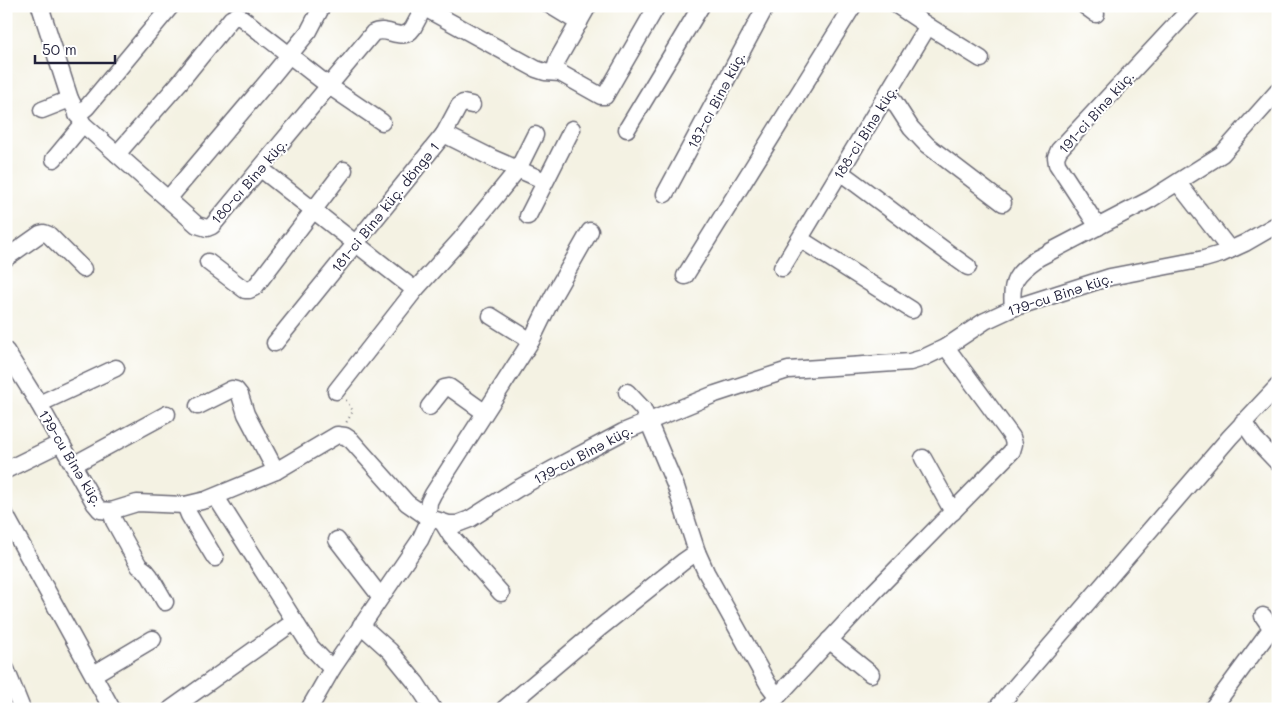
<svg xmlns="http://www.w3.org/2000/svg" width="1284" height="715" viewBox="0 0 1284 715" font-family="Mali,sans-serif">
	<rect width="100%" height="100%" fill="#fff"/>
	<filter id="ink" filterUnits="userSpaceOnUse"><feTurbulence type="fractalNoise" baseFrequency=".02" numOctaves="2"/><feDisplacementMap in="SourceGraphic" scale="10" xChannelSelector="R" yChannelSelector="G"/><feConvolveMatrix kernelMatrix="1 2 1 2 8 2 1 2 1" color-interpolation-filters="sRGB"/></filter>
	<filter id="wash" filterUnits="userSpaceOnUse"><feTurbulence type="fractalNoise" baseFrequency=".0096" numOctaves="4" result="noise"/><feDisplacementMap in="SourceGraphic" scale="20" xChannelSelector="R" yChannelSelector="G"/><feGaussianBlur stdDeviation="1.12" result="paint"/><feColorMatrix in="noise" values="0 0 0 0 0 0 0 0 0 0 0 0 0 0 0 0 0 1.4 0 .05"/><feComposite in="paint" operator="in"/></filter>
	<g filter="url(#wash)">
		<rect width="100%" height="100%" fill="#f4f2e3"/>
	</g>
	<g filter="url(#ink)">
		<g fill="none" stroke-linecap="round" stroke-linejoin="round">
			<defs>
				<g id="minor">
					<path d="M40 6 70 99 83 124 197 225 207 228 212 226 373 33C387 25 402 44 413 28 417 21 421 13 424 6"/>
					<polyline points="421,6 536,69 545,72 560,73 601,96 605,96 657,6"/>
					<polyline points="551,6 579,23"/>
					<polyline points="1085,6 1096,14"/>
					<polyline points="928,26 981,59"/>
					<polyline points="554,72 558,59 588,6"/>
					<polyline points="889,94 911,128 927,145 1003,203"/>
					<polyline points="42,110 70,99"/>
					<polyline points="77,115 87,107 171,6"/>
					<polyline points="627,129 701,6"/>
					<polyline points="444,134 459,106 463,103 472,105"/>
					<polyline points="117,154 180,82 231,19 238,15 329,86 382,122"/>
					<polyline points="54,159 83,124"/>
					<polyline points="261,169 415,290"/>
					<path d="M840 172C883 203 924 236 968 267"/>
					<polyline points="1178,183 1230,250"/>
					<polyline points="665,194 766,6"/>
					<polyline points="168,199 272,76 309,31 322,6"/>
					<polyline points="528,216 572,129"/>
					<polyline points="1098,227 1057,164 1056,157 1059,150 1193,6"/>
					<polyline points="800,239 912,310"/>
					<polyline points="6,258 40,234 44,233 49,235 83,269"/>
					<polyline points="208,262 245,290 249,290 255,287 344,170"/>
					<polyline points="782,268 928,26 898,6"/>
					<polyline points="685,276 853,6"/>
					<path d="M1013 308C1010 280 1016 274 1038 258L1151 199 1222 154 1278 91"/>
					<polyline points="491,316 531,341"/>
					<polyline points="275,343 444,134 492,158 545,181"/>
					<polyline points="6,351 39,404 95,504 100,510 111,511 137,503 185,505 206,500 276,471 337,435 345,436 351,440 407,503 427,517 449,524 457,524 470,519 517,489 553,469 623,432 715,394 788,370 910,362 923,358 946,347 985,321 1013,308 1110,277 1204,259 1221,254 1245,243 1278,224"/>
					<polyline points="336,391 415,290 461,239 518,169 535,135"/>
					<polyline points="627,392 643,409 676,487 697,552 706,572 768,684 777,696"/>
					<polyline points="39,404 116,368"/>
					<polyline points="198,406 232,389 236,390 240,395 246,414 276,471"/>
					<polyline points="429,407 444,388 449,387 484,412"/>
					<polyline points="1243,422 1255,439 1278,463"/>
					<polyline points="923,458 953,512"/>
					<polyline points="73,465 167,414"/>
					<polyline points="6,470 61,443"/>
					<polyline points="216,497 311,647 332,669"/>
					<polyline points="185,505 189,515 215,558"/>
					<polyline points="111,511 114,521 139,566 146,571 150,576 165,602"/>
					<polyline points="6,516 112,709"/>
					<polyline points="443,523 451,536 501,593"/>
					<polyline points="337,540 380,596"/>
					<polyline points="1263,616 1272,629"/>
					<polyline points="361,625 390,651 416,683 433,709"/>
					<polyline points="829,640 871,674"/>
					<polyline points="6,669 22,709"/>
					<polyline points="94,674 153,639"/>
					<polyline points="171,709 295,621"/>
					<polyline points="309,709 332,669 420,540 427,525 429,502 433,494 531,341 553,296 590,231"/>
					<polyline points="504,709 601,627 684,561 697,552"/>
					<polyline points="766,709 873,593 1012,451 1014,444 1012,437 946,347"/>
					<polyline points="996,709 1230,437 1278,386"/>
					<polyline points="1212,709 1268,633 1278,626"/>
				</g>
			</defs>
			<use href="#minor" stroke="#6c6b76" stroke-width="19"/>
			<polyline stroke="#6c6b76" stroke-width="2" stroke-dasharray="1 4" stroke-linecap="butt" points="346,400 353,411 346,423"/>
			<use href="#minor" stroke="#fff" stroke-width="16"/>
		</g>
	</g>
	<g text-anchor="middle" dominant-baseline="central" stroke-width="4" stroke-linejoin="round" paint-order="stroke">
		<g font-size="14" fill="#22223b" stroke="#fff">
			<text transform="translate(716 100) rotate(-62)">187-cı Binə küç.</text>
			<text transform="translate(1096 112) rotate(-48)">191-ci Binə küç.</text>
			<text transform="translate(865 132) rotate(-58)">188-ci Binə küç.</text>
			<text transform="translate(249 181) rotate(-49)">180-cı Binə küç.</text>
			<text transform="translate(385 207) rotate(-51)">181-ci Binə küç. döngə 1</text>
			<text transform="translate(1060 294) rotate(-18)">179-cu Binə küç.</text>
			<text transform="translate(583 454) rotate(-28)">179-cu Binə küç.</text>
			<text transform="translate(71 458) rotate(59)">179-cu Binə küç.</text>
		</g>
	</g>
	<rect width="1284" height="715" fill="none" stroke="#fff" stroke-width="25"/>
	<path d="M35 55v8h80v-8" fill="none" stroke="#22223b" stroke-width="2.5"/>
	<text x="42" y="55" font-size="15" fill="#22223b" stroke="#ffffff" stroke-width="4" paint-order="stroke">50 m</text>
</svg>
